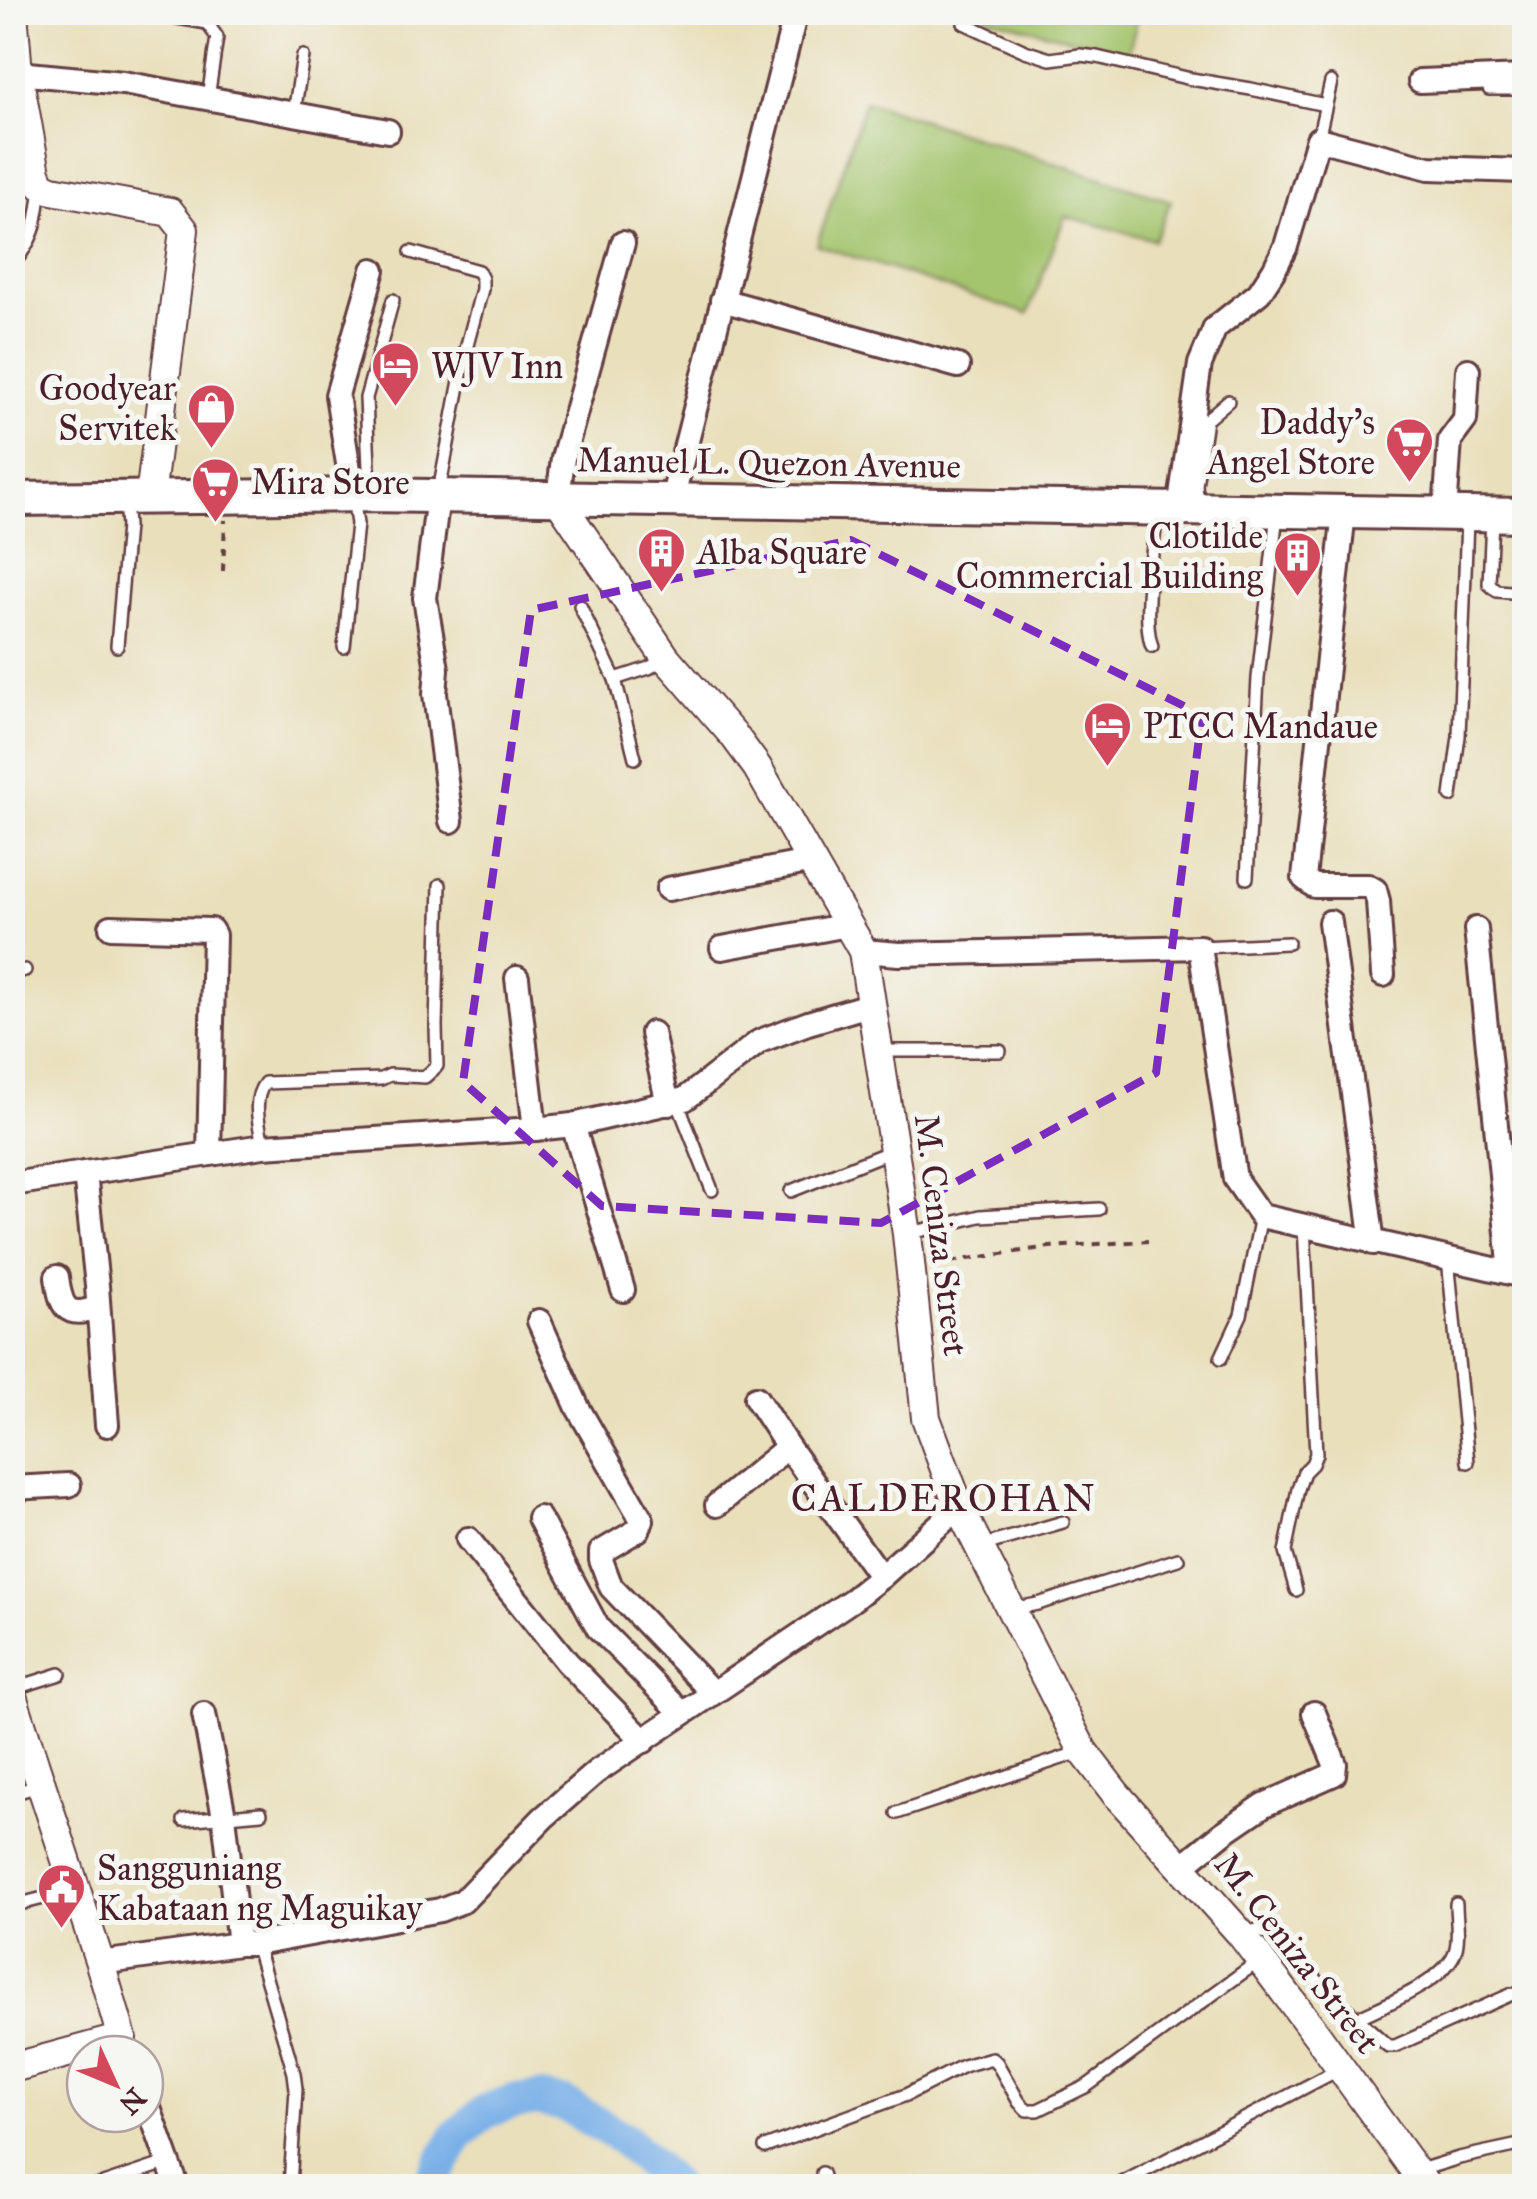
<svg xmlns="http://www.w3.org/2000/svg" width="1537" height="2199" viewBox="0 0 1537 2199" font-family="'IM FELL Great Primer',serif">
	<rect width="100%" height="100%" fill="#f6f6f2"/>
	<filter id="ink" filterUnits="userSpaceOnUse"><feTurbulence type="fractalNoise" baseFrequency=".01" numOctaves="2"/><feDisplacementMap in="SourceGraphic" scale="20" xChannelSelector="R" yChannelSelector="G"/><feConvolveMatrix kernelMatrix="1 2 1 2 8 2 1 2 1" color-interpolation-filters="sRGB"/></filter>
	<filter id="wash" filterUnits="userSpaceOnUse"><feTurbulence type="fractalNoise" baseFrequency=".0048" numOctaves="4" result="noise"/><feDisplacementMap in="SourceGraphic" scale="40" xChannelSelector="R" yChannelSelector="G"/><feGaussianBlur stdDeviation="2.25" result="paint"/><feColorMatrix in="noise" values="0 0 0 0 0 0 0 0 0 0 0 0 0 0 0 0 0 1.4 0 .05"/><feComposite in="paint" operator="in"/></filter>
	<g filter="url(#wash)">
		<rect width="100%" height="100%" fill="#e9dfbb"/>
		<g fill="#a4c56e" stroke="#77724c" stroke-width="2.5">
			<polygon points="971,13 1139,12 1139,13 1128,54"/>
			<polygon points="865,101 1171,201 1154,240 1065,216 1028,314 817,245"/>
		</g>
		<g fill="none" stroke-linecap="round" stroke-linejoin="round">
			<polyline stroke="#7ab0e8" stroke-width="35" points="430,2186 458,2135 486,2111 515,2101 538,2099 564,2104 624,2139 673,2186"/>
		</g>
	</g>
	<g filter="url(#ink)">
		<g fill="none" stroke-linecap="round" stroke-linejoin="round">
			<defs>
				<g id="service">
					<polyline points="166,16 207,23 217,37 208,98"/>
					<polyline points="964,23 1025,51 1050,59 1080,55 1097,57 1191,79 1251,89 1325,105"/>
					<polyline points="1489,89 1524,89"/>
					<polyline points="294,113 303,56"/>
					<polyline points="1318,139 1331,82"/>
					<polyline points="411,252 478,271 482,279 482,289 466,349 439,491"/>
					<path d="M12 266C36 235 36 226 41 188"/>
					<polyline points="370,491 366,398 393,300"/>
					<polyline points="1198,506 1196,485 1206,420 1228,401"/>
					<polyline points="1492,519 1489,584 1497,591 1524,593"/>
					<polyline points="580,606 615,679"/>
					<polyline points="117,646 127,526 125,502"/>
					<path d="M1152 646C1141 618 1154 544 1157 511"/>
					<polyline points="344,647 357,524 353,497"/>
					<polyline points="635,758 615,679 649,668 666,658"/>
					<polyline points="1451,796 1459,736 1467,519"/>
					<polyline points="1247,878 1258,678 1277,514"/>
					<polyline points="1200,947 1288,943"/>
					<polyline points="12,973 25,970"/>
					<polyline points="880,1051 1000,1051"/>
					<polyline points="677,1101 712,1190"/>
					<path d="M263 1146C260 1126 251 1100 265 1083L381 1079 390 1075 425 1077 437 1066 436 1026 440 885"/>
					<polyline points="791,1191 894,1150"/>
					<polyline points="907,1234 980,1216 1099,1209"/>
					<polyline points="1448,1259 1468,1462"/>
					<polyline points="1221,1358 1241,1315 1261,1216"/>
					<polyline points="981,1546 1063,1522"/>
					<polyline points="1296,1590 1285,1552 1298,1489 1304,1472 1312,1464 1316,1454 1304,1226"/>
					<polyline points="1011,1609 1038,1604 1178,1559"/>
					<polyline points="12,1689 60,1674"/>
					<polyline points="12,1794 41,1785"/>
					<polyline points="897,1813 1083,1751"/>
					<polyline points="184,1820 261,1813"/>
					<polyline points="12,1906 75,1890"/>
					<path d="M1244 1933 1258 1930 1268 1934 1357 2018C1386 2004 1443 1983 1455 1952 1460 1938 1456 1919 1456 1904"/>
					<polyline points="256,1944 294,2073 296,2089 290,2186"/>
					<polyline points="1357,2018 1388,2046 1395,2046 1512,1994 1524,1997"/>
					<polyline points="765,2147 906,2095 963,2066 992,2058 997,2063 1019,2102 1027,2110 1038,2110 1087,2086 1260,1960"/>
					<polyline points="1417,2171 1459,2158 1524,2144"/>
					<polyline points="822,2173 826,2186"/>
					<polyline points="97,2186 169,2162"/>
					<polyline points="1116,2186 1338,2070"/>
				</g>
				<g id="minor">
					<polyline points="18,73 123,83 388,131"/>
					<polyline points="1420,81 1524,77"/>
					<polyline points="722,300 958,366"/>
					<polyline points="353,495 337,395 373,270"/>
					<polyline points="438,496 425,598 437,669 435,694 451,821"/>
					<polyline points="558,499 563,458 623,243"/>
					<polyline points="672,500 796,12"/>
					<polyline points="1179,509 1200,364 1215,328 1259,293 1274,270 1286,246 1318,139 1429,168 1524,171"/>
					<polyline points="1344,512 1304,878 1314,886 1368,886 1375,890 1378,901 1383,975"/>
					<polyline points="1445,513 1450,440 1465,420 1468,370"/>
					<polyline points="668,889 813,861"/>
					<polyline points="1330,922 1373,1243"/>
					<polyline points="111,927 211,930 214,935 209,1154"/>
					<polyline points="1476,929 1511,1273"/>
					<polyline points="722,948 848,925"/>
					<polyline points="863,951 899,954 1200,947 1235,1179 1261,1216 1524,1276"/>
					<polyline points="517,978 535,1129"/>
					<polyline points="652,1033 668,1104"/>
					<polyline points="573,1125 623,1290"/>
					<polyline points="85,1173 97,1286 107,1425"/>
					<polyline points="12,1184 263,1146 535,1129 573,1125 685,1099 760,1041 808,1023 872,1004"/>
					<path d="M57 1277C61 1306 65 1319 97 1308"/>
					<polyline points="539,1321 578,1408 642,1520 638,1530 601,1552 601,1560 611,1587 712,1692"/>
					<polyline points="756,1398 788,1447 881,1577"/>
					<polyline points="12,1488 69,1485"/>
					<polyline points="717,1505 788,1447"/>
					<polyline points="539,1518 598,1628 682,1713"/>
					<polyline points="468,1539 567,1662 644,1741"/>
					<polyline points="204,1714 224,1816 239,1944"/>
					<polyline points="1181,1867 1223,1833 1264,1805 1334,1774 1335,1764 1314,1713"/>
					<polyline points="100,1963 239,1944 256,1944 440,1910 463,1901 543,1818 596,1772 852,1600 881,1577 959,1507"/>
					<polyline points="145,2097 177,2186"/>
				</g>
				<g id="tertiary">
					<polyline points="13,12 18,73 36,173 41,185 52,190 170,212 184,230 150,497"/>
					<polyline points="558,499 666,658 735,737 757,767 863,951 907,1234 926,1418 959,1507 1083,1751 1116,1794 1241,1934 1317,2035 1426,2186"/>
					<polyline points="12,1696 100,1963 122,2038 12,2068"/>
				</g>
				<polyline id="secondary" points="12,499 371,495 1524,515"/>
			</defs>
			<use href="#service" stroke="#623c41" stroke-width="16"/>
			<use href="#minor" stroke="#623c41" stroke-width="28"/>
			<use href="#tertiary" stroke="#623c41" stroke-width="32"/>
			<use href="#secondary" stroke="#623c41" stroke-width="38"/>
			<g stroke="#623c41" stroke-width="4" stroke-dasharray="8 8" stroke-linecap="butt">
				<polyline points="223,571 225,520"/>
				<polyline points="935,1264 1049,1247 1148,1241"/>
			</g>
			<use href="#service" stroke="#fff" stroke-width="11"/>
			<use href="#minor" stroke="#fff" stroke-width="22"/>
			<use href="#tertiary" stroke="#fff" stroke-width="28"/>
			<use href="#secondary" stroke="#fff" stroke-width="32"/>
		</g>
	</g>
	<path fill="none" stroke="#7b2cbf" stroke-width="8" stroke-dasharray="20 12" stroke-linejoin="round" d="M851 540 1202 715 1156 1073 881 1223 602 1206 463 1082 531 610Z"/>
	<defs>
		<symbol id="hotel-pin" viewBox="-11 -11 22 30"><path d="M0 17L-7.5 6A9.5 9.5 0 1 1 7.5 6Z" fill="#d1495b" stroke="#f6f6f2"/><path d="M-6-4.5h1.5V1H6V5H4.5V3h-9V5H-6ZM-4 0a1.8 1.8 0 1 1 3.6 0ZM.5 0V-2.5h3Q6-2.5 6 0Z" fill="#fff"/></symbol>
		<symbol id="shop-pin" viewBox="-11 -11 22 30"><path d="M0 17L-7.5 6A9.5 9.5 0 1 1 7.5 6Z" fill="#d1495b" stroke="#f6f6f2"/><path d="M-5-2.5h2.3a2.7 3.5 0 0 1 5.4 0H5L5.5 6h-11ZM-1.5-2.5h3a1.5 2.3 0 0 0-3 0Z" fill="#fff"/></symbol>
		<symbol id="supermarket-pin" viewBox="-11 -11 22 30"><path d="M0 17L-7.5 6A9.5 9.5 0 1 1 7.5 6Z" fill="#d1495b" stroke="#f6f6f2"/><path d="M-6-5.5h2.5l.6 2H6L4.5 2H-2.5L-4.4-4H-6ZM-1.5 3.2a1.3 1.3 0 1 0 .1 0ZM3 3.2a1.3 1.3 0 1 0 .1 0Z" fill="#fff"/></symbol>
		<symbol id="building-pin" viewBox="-11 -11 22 30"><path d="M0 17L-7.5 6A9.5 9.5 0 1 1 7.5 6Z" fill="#d1495b" stroke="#f6f6f2"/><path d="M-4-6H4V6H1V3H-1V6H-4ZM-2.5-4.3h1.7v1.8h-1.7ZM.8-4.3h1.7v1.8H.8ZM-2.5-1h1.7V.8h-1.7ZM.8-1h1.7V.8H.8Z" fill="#fff"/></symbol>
		<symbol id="civic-pin" viewBox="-11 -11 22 30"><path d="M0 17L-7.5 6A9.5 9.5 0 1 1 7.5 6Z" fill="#d1495b" stroke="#f6f6f2"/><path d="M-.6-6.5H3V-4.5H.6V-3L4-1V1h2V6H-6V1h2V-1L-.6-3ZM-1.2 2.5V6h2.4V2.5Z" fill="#fff"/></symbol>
	</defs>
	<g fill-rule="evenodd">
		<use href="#hotel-pin" x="368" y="338" width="55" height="75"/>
		<use href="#shop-pin" x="184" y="380" width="55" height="75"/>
		<use href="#supermarket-pin" x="1382" y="414" width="55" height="75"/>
		<use href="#supermarket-pin" x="188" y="454" width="55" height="75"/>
		<use href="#building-pin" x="634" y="524" width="55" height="75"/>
		<use href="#building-pin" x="1270" y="528" width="55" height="75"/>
		<use href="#hotel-pin" x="1080" y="698" width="55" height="75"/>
		<use href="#civic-pin" x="34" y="1860" width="55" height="75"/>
	</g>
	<g text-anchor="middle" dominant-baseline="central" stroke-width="10" stroke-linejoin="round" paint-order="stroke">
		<g font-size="35" fill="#4a1f2b" stroke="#f6f6f2" text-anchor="start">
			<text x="431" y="366">WJV Inn</text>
			<text x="176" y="388" text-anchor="end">Goodyear<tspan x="176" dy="40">Servitek</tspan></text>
			<text x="1375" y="422" text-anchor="end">Daddy's<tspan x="1375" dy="40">Angel Store</tspan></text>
			<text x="251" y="482">Mira Store</text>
			<text x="1263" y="536" text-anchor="end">Clotilde<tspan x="1263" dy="40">Commercial Building</tspan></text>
			<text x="697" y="552">Alba Square</text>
			<text x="1143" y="726">PTCC Mandaue</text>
			<text x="97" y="1868">Sangguniang<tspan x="97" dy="40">Kabataan ng Maguikay</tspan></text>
		</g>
		<g font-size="35" fill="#4a1f2b" stroke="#f6f6f2">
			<text transform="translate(769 463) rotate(1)">Manuel L. Quezon Avenue</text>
			<text transform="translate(941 1235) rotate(83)">M. Ceniza Street</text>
			<text transform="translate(1297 1953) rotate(52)">M. Ceniza Street</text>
		</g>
		<g font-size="38" letter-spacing="2.5" fill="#4a1f2b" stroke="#f6f6f2">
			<text x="944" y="1498">CALDEROHAN</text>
		</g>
	</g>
	<rect width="1537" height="2199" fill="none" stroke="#f6f6f2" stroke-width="50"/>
	<g transform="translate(115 2084) rotate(134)"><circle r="48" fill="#f6f6f2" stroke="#b1a0a2" stroke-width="2.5"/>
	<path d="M0-8L18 38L0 25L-18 38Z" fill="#d1495b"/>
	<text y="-15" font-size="28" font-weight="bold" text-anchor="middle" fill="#4a1f2b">N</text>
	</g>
</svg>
